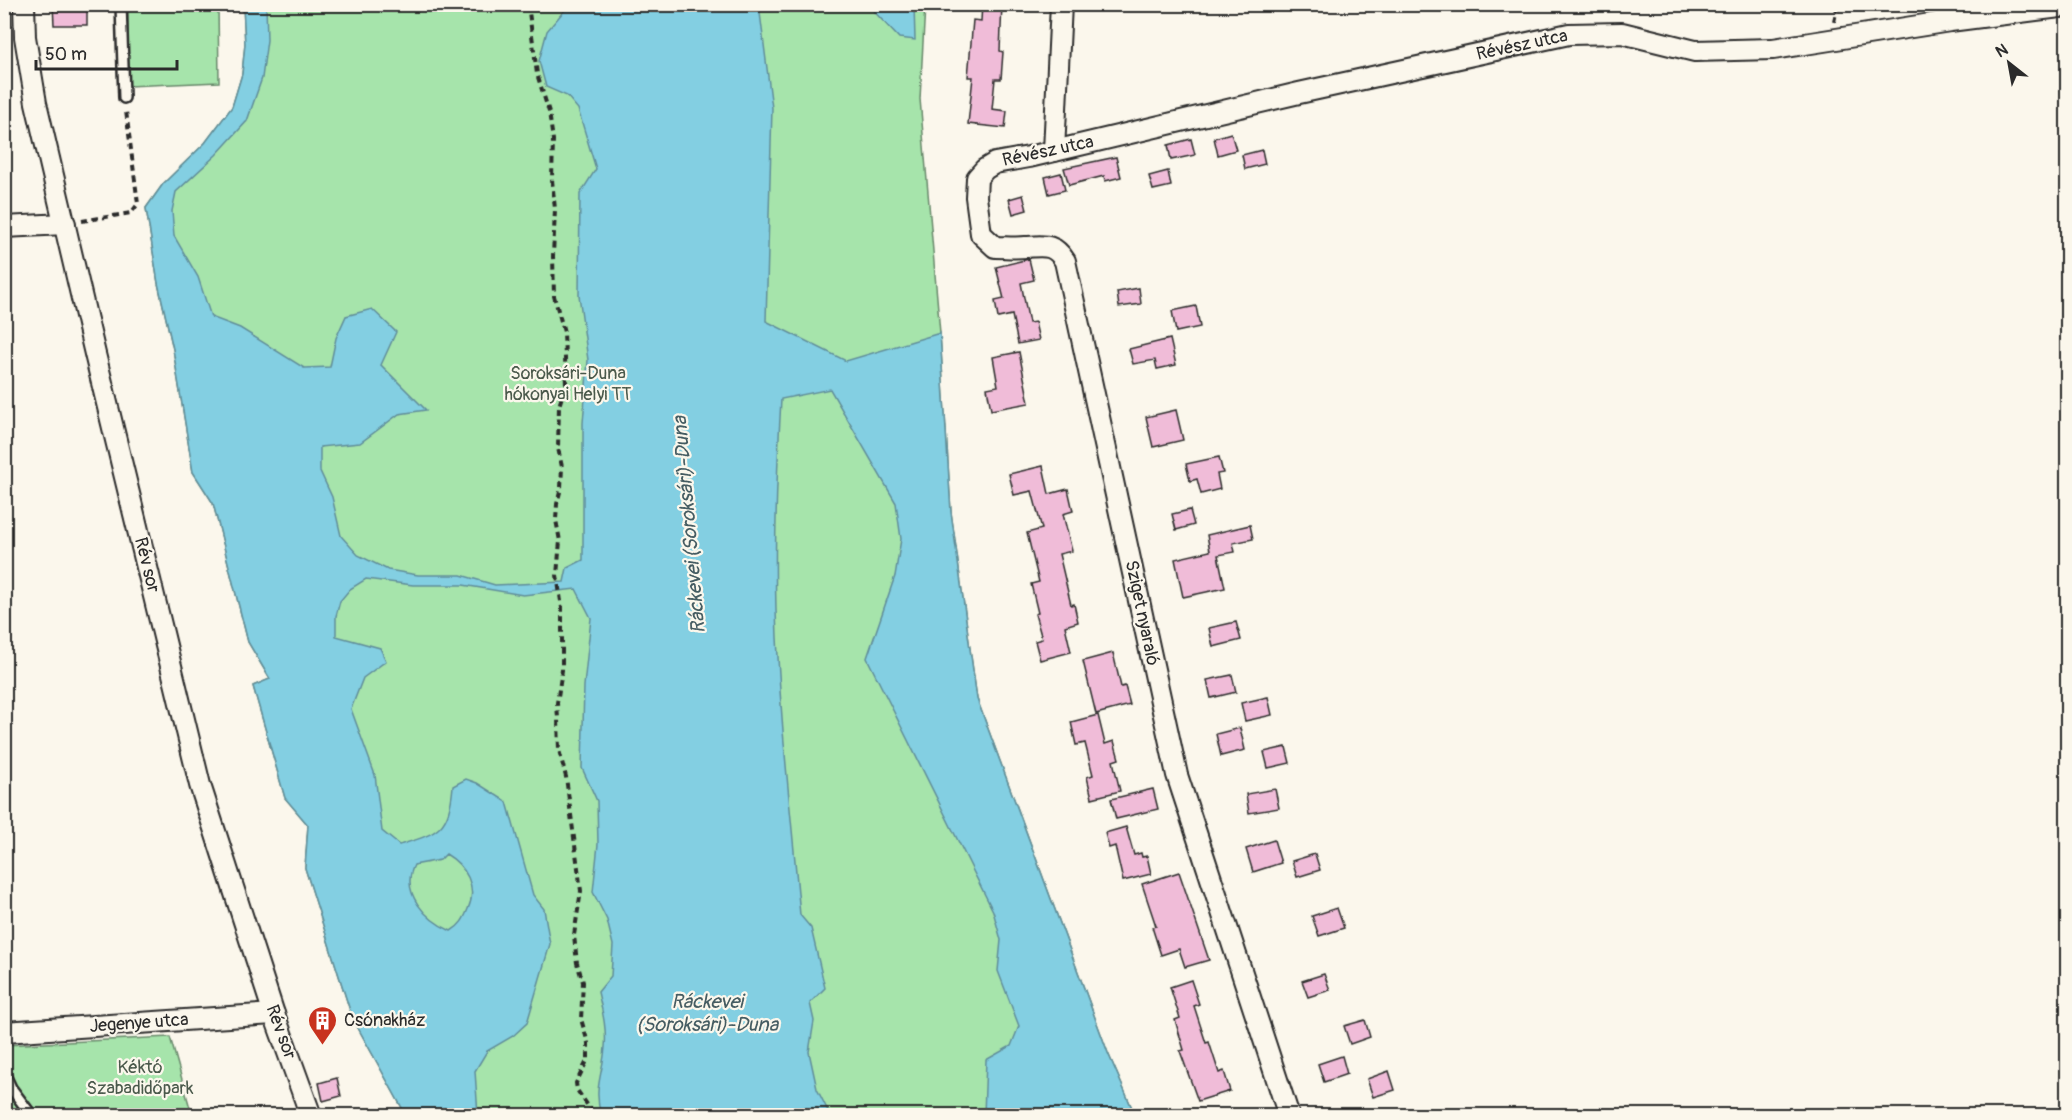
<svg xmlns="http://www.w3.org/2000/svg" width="2072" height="1120" viewBox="0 0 2072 1120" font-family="Pangolin,sans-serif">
	<rect width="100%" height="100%" fill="#fbf7ec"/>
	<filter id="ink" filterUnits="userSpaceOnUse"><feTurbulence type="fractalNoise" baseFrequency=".0167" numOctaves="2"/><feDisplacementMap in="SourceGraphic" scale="12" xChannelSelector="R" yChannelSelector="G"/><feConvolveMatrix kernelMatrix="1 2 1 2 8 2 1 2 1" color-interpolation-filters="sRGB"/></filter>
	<g filter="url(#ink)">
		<g fill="#a6e4ab" stroke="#68886b" stroke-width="1.5">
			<polygon points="128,5 218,5 219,82 128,86"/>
			<polygon points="243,5 925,5 920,99 940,333 951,512 977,699 1108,1053 1135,1115 406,1115 352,1017 305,868 308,825 285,798 253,686 270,679 248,642 213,503 193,472 173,349 158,283 146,208 163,184 205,143 232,107 242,74 245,44"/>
			<polygon points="170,1037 192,1115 5,1115 4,1045"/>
		</g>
		<g fill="#83cfe2" stroke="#608d99" stroke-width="1.5" fill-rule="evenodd">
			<path d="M243 5H266L267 40 262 78 247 121 216 155 176 192 172 211 174 236 198 277 211 317 240 328 304 368 330 367 336 338 346 316 372 309 396 332 381 365 426 410 399 414 360 443 320 447V471L332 497 341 536 358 555 388 570 418 575H461L495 585 564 582 567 568 583 560V423L588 360 579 295 580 194 596 169 578 109 567 96 546 87 539 61 547 31 569 5H759L772 108 766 321 846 361 940 333 951 512 977 699 1108 1053 1135 1115H984L986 1060 1011 1046 1019 1026 998 971 1001 940 993 911 867 658 895 576 901 539 896 503 830 389 781 399C777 469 774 540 776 610 779 712 791 814 800 915L811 928 825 988 810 1003 814 1021 809 1052 817 1089 830 1115H601C593 1088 603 1074 605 1047 607 1028 602 1010 598 992L611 976 613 945 607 920 593 892 598 844 597 801 582 768 584 686 591 618 576 589 523 595 463 585H413L366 579 350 589 340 601 336 616V636L380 648 386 661 363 678 351 709 375 775 382 831 399 845C438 833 449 831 453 786L466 779 477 783 507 802 533 895 544 909 550 944 527 1023 513 1036 487 1051 475 1071 478 1115H406L352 1017 305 868 308 825 285 798 253 686 270 679 248 642 213 503 193 472 173 349 158 283 146 208 163 184 205 143 232 107 242 74 245 44ZM446 854C466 866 478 887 468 909 464 919 460 926 451 931 426 920 400 893 414 865L440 860Z"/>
			<polygon points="868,5 914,5 915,40 899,38"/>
		</g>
		<g fill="#f0bcd8" stroke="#2b2b2b" stroke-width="1.5">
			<polygon points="53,4 87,4 87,25 54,25"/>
			<polygon points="982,4 1002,4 1000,51 1003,52 1001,79 995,79 992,109 1007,111 1005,128 968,124 973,77 968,77 973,20 981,21"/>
			<polygon points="1231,133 1236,150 1218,155 1214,138"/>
			<polygon points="1191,139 1195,155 1171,160 1168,145"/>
			<polygon points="1262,150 1265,164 1245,169 1242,155"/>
			<polygon points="1116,157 1121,177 1105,181 1104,176 1069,185 1064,168"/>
			<polygon points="1168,171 1171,186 1153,190 1149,176"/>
			<polygon points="1061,173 1065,190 1049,194 1045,177"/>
			<polygon points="1023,195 1027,210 1013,214 1009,199"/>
			<polygon points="1029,259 1034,280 1021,283 1029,323 1035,322 1039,340 1018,344 1012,315 998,318 995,301 1004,299 996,267"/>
			<polygon points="1139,288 1141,304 1119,307 1117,292"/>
			<polygon points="1196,306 1200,327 1176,332 1172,311"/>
			<polygon points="1170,339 1176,365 1157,369 1155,360 1133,364 1129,349"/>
			<polygon points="1019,352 1029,403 991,410 987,388 998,386 993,357"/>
			<polygon points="1176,410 1183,440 1153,447 1146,417"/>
			<polygon points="1219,457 1223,473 1217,474 1220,489 1201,494 1197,479 1190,481 1186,464"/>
			<polygon points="1043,466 1049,494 1068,489 1073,511 1063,514 1072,551 1059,554 1071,605 1074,604 1078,622 1065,626 1071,652 1040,660 1035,641 1042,639 1035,614 1038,613 1031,584 1039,582 1027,533 1042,529 1032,491 1014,495 1009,474"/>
			<polygon points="1190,510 1194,525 1176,530 1172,514"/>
			<polygon points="1250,525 1253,539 1233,543 1235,552 1218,555 1225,588 1183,597 1175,559 1210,551 1207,535"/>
			<polygon points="1236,622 1241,640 1213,647 1209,628"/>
			<polygon points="1113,653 1121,687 1125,686 1130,705 1096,714 1083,661"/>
			<polygon points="1232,675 1236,692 1211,698 1207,680"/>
			<polygon points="1268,697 1272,715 1245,721 1241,703"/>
			<polygon points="1098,715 1105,744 1114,741 1119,759 1113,761 1120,791 1092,798 1087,777 1093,775 1085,743 1076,745 1071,722"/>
			<polygon points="1240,728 1245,750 1221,756 1216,734"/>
			<polygon points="1286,747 1290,763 1268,768 1264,752"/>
			<polygon points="1153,789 1158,809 1116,819 1111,799"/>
			<polygon points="1275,789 1279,808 1249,813 1246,794"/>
			<polygon points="1126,827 1134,855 1141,853 1142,857 1147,856 1151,874 1123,881 1115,846 1109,848 1105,833"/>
			<polygon points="1274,840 1281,863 1253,872 1246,849"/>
			<polygon points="1315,854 1320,870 1297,877 1292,861"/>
			<polygon points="1179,872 1209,960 1185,967 1179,949 1161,955 1152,927 1156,926 1142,884"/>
			<polygon points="1337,908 1344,928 1319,936 1312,916"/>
			<polygon points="1324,974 1330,990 1308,997 1302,981"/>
			<polygon points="1191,980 1199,1004 1194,1006 1206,1043 1209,1042 1219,1073 1224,1071 1230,1091 1198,1101 1180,1051 1184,1050 1175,1020 1180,1018 1170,987"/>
			<polygon points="1365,1020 1370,1037 1350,1044 1344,1026"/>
			<polygon points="1342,1056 1347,1074 1324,1082 1318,1064"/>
			<polygon points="1389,1071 1395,1090 1373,1097 1367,1079"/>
			<polygon points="337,1078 341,1096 323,1101 319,1083"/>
		</g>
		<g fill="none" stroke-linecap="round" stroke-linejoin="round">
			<defs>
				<g id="lane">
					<polyline points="121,4 124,98"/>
					<polyline points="4,1073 11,1088 32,1116"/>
				</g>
				<g id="street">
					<polyline points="24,4 25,37 36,103 95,354 200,785 274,1014 311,1116"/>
					<polyline points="1054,151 1061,4"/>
					<polyline points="4,227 65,224"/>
					<polyline points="4,1032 274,1014"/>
					<path d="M1289 1116 1177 775 1065 261C1054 243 1044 246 1026 247 1016 248 1005 247 995 247L981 234 976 197 977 178 985 169 995 163 1029 157 1299 93 1569 34 1622 33 1695 51 1773 49 1950 21 2068 6"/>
				</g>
			</defs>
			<use href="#lane" stroke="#2b2b2b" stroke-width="14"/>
			<use href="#street" stroke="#2b2b2b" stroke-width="24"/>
			<g stroke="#2b2b2b" stroke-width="4" stroke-dasharray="6 4.5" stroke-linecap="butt">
				<polyline points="528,4 537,74 549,112 553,140 552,180 555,209 553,256 554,296 564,332 566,384 559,406 558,448 562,467 561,488 557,504 556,520 560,541 557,575 562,608 562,670 557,703 558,719 559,750 566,777 581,891 574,935 577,963 583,982 581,1019 588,1043 588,1059 576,1083 577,1090 595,1116"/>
				<polyline points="1834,22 1838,4"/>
				<polyline points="82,221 131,213 138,204 126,111"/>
			</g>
			<use href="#lane" stroke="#fbf7ec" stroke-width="9"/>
			<use href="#street" stroke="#fbf7ec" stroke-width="20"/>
		</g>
	</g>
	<defs>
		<symbol id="building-pin" viewBox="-11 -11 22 30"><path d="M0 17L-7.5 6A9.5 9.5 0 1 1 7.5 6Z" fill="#c8321e" stroke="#fbf7ec"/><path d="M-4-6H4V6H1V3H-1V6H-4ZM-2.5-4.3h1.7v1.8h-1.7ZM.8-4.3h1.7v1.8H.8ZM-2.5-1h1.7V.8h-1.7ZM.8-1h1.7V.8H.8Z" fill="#fff"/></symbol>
	</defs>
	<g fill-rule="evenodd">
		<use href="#building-pin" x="306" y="1004" width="33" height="45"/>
	</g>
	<g text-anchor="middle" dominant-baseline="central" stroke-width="4.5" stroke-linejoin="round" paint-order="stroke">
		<g font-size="18" fill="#2b2b2b" stroke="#fbf7ec">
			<text transform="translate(1522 45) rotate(-12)">Révész utca</text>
			<text transform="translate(1048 151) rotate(-12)">Révész utca</text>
			<text transform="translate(147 565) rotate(76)">Rév sor</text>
			<text transform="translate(1142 613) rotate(78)">Sziget nyaraló</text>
			<text transform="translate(139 1023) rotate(-4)">Jegenye utca</text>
			<text transform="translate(281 1032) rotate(70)">Rév sor</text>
		</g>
		<g font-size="18" fill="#4a594b" stroke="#fbf7ec">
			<text x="568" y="373">Soroksári-Duna<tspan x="568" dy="21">hókonyai Helyi TT</tspan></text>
			<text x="140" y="1067">Kéktó<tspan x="140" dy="21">Szabadidőpark</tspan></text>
		</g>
		<g font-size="18" fill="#2b2b2b" stroke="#fbf7ec" text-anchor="start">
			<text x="344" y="1020">Csónakház</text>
		</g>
		<g font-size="20" font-style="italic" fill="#455c62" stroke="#fbf7ec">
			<text transform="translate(689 525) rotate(-95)">Ráckevei (Soroksári)-Duna</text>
			<text x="707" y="1001">Ráckevei<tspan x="707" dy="23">(Soroksári)-Duna</tspan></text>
		</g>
	</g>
	<rect width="2072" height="1120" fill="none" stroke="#fbf7ec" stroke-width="24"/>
	<rect x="12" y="12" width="2048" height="1096" fill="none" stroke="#2b2b2b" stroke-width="2" filter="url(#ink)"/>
	<g transform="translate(2009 63) rotate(329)" stroke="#fbf7ec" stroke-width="4.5" paint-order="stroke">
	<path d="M0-4.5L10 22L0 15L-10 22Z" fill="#2b2b2b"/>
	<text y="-9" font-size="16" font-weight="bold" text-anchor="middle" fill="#2b2b2b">N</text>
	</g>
	<path d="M36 60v9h141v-9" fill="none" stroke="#2b2b2b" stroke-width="3"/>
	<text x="45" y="60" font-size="18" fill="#2b2b2b" stroke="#fbf7ec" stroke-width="4.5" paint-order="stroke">50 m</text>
</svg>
